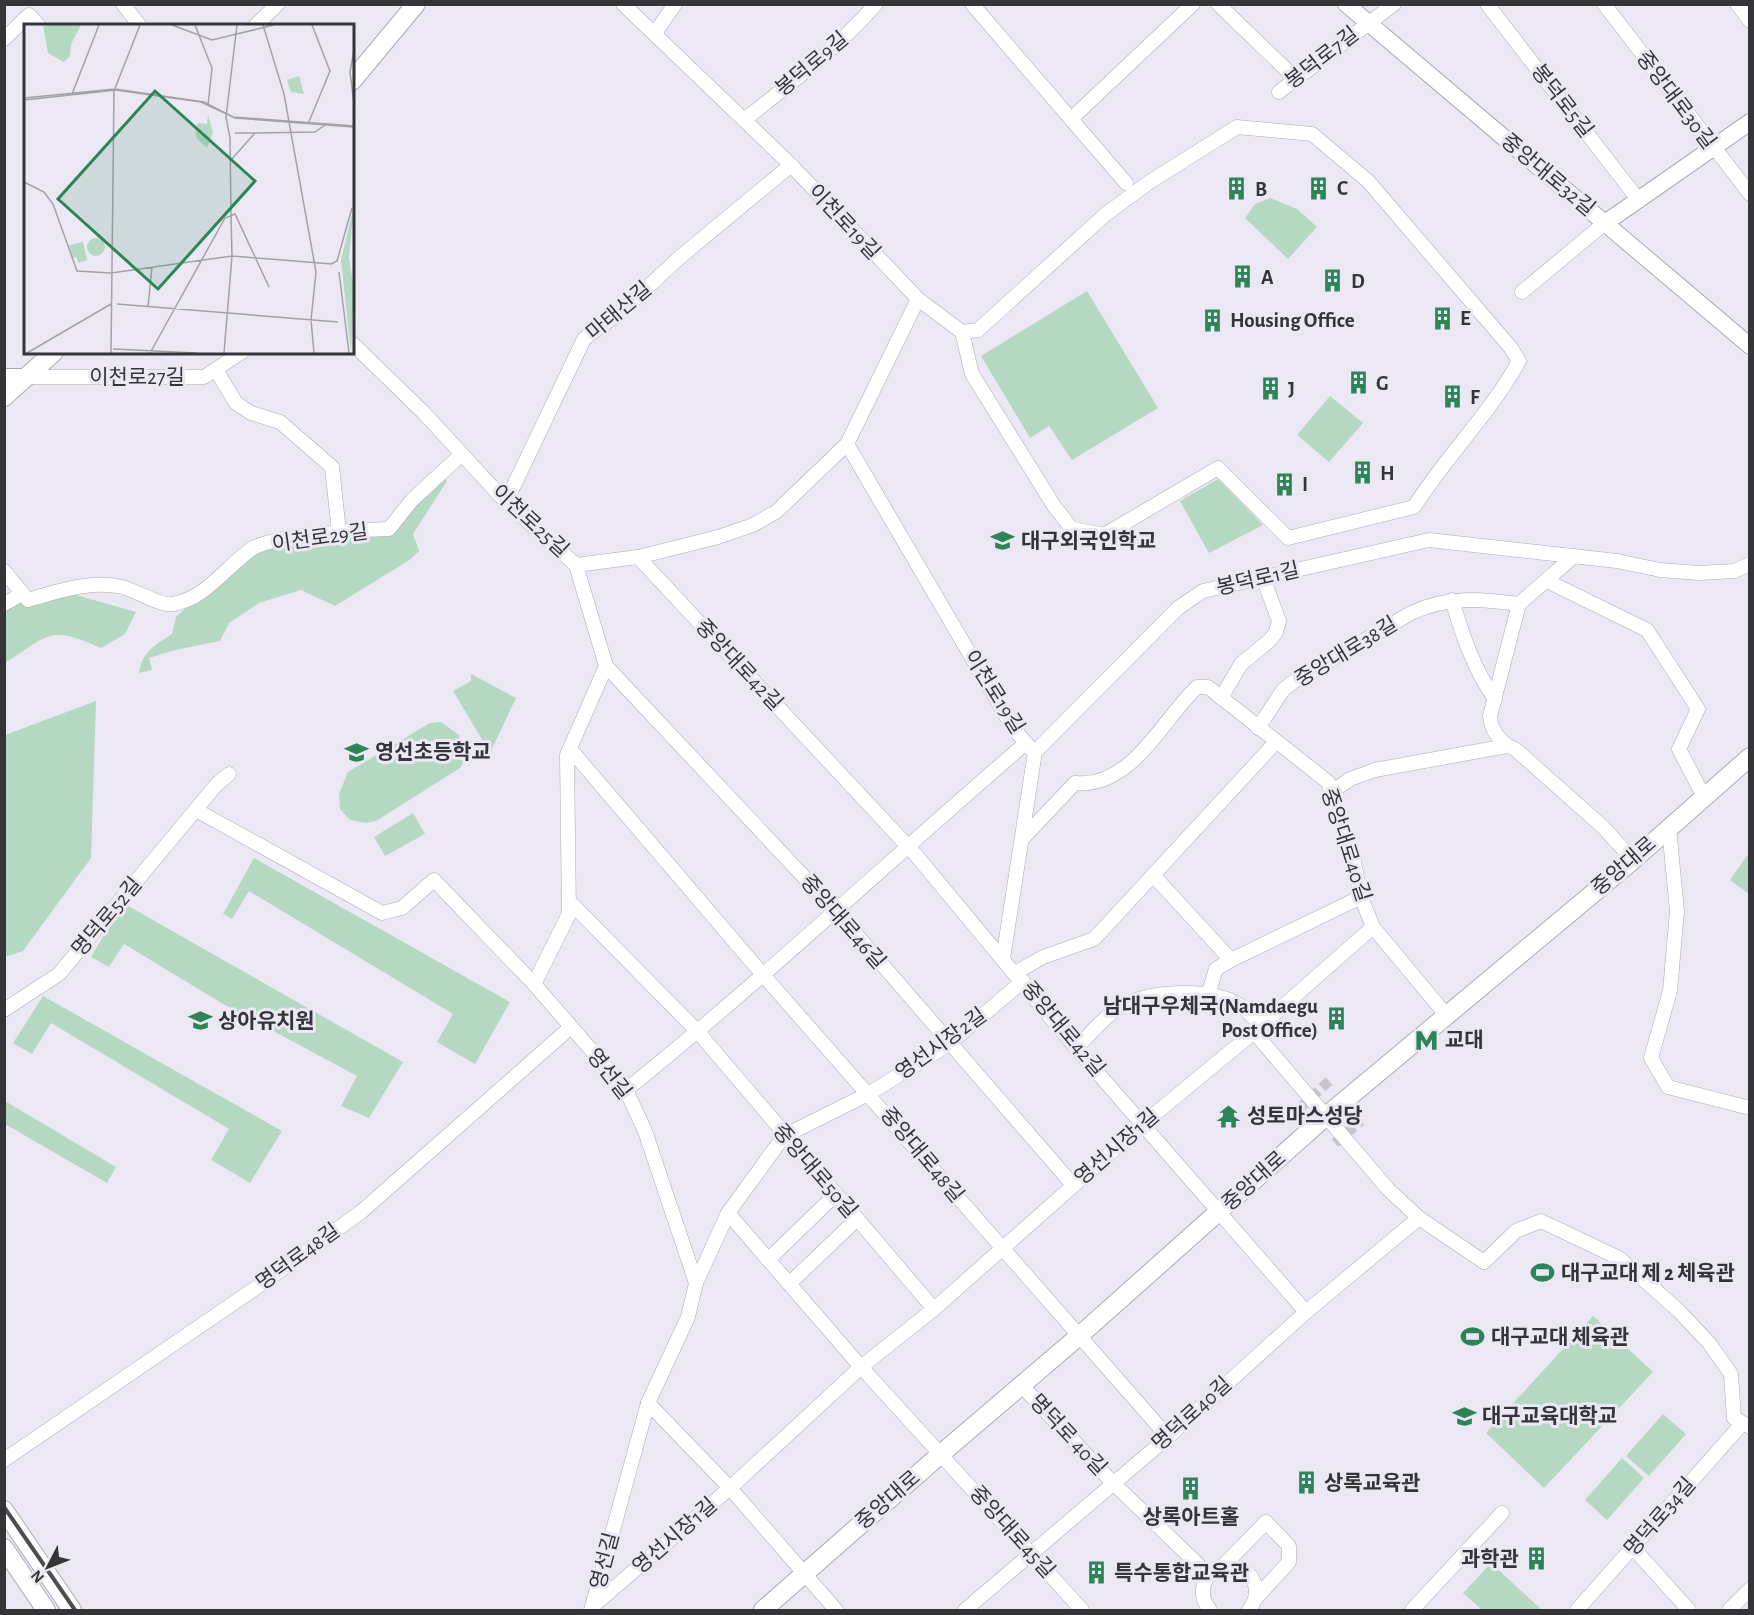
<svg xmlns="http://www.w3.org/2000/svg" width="1754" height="1615" viewBox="0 0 1754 1615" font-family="'Alegreya Sans','Noto Sans KR',sans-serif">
	<rect width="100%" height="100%" fill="#ece8f3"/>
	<g fill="#b5d8c2">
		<polygon points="1270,198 1297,209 1317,227 1288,259 1245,218 1255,204"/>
		<polygon points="1087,291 1158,408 1072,460 1049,426 1030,438 981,356"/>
		<polygon points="1330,396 1363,423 1329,462 1297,435"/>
		<path d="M441 474 447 481 413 534 419 551 411 559 335 606 301 590 259 603 229 623 220 641 175 650 149 658 152 670 139 673C142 652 155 645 172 634L176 617 251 549 388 529Z"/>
		<polygon points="1218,479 1263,525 1209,553 1180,501"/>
		<path d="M62 591 136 612 125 634 101 648C49 625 50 634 5 663V604L22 594 44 603Z"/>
		<polygon points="471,674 516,698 490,753 453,691 471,681"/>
		<polygon points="96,701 91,858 23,951 5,957 5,735"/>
		<polygon points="441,722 459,735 466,758 460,768 376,821 366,823 350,820 340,809 339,794 348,772 430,723"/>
		<polygon points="413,813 425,834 385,856 374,837"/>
		<polygon points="1749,853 1749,894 1730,880"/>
		<polygon points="254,858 510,1002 475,1064 437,1042 453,1014 249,891 232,919 223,914"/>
		<polygon points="123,903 403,1062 369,1118 341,1106 357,1076 223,1004 124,944 109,967 91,957"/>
		<polygon points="43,996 282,1131 250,1183 211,1160 229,1129 51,1023 32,1054 13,1043"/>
		<polygon points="5,1101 116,1167 107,1183 5,1124"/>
		<polygon points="1593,1316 1653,1372 1544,1488 1486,1433"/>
		<polygon points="1663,1414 1686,1434 1649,1476 1626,1456"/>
		<polygon points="1622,1458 1644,1478 1607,1520 1585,1500"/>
		<polygon points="1491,1563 1542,1610 1482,1610 1463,1593"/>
	</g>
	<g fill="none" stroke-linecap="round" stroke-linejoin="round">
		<g stroke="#c7c4ce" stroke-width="10" stroke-dasharray="10 5" stroke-linecap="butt">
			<polyline points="1300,1108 1329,1081"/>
			<polyline points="1335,1143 1361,1121"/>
		</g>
		<defs>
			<g id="minor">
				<polyline points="123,4 140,26"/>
				<path d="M623 4 791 165 918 299 962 332 978 330 1106 214 1148 183 1237 127 1312 134 1368 181 1511 348 1519 361C1490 414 1446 456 1414 507L1288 538 1218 468 1104 535 1072 529 1054 506 972 374 962 332"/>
				<polyline points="972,4 1126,183"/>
				<polyline points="1218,4 1296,79"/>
				<polyline points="1487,4 1637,198"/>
				<polyline points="1604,4 1750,194"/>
				<polyline points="1737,4 1750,21"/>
				<polyline points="255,26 278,4"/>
				<polyline points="655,33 675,4"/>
				<polyline points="4,39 29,15 39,26"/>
				<polyline points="1279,92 1394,4"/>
				<polyline points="1071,119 1193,4"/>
				<path d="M744 120C790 84 837 48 876 4"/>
				<polyline points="1522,292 1605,223"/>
				<polyline points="352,343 424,413 506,502 576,565 606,666 567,755 569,914 534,984"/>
				<polyline points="216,370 236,403 251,413 280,422 332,467 339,532"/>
				<polyline points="26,377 204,377 242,352"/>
				<polyline points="847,444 1013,728 1032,750"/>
				<polyline points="506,502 584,339 623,310 679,258 791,165"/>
				<polyline points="638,557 915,854 1076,1048 1306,1312"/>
				<polyline points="576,565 638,557 718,537 753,525 776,512 847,444 918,299"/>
				<path d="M4 571 28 600C58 591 91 580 122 587 135 590 162 607 173 604 206 598 224 569 250 550 270 535 360 530 389 529L412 500 462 454"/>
				<polyline points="1547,581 1647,630 1698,709 1679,749 1704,797"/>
				<path d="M1452 600C1462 634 1474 670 1495 699"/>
				<polyline points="4,604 22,594"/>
				<path d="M1519 604 1490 716C1491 731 1501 744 1515 749L1603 827 1633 860"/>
				<polyline points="606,666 835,910 1073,1185"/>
				<polyline points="1221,698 1241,664 1270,640 1276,632 1279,621 1263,578"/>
				<path d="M1258 728 1283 690 1293 682 1411 613C1447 596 1480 599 1519 604L1574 556"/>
				<polyline points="570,749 764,976 1168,1437"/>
				<polyline points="1333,791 1350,779 1375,770 1507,746"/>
				<polyline points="196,810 382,913 402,908 434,880 534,984 626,1090 645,1131 696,1283 688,1317 648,1403 591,1610"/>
				<polyline points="1669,828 1677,911 1670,991 1651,1058 1668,1087 1750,1108"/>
				<path d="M1022 839 1075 783C1131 789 1162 720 1197 687H1208L1328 782 1351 848 1361 897 1373 927 1447 1016"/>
				<polyline points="1153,875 1231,960 1216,969 1208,995"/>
				<polyline points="569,901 698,1032 934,1309"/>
				<polyline points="1003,959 1035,752 1178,608 1203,591 1429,540 1617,561 1660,570 1699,573 1734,571 1750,564"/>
				<polyline points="1231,960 1361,897"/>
				<polyline points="1015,973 1043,957 1094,939 1276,742"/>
				<polyline points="4,1010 59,974 217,784 229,774"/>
				<polyline points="1254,1032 1388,1189 1419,1218 1484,1262 1516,1231 1541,1221 1619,1258 1679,1311 1709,1343 1731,1374 1734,1418 1750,1427"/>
				<path d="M1076 1048C1090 1035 1103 1017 1120 1007 1150 990 1212 987 1241 1006 1248 1011 1254 1019 1261 1025"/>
				<path d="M626 1090C764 979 892 858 1026 743"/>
				<polyline points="728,1213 861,1367 1082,1610"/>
				<polyline points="768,1260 835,1195"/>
				<polyline points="696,1283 728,1213 784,1136 870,1093 949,1044 1023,981"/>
				<polyline points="789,1284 856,1220"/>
				<polyline points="1022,1386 1113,1483 1209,1575"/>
				<polyline points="648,1403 730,1488 836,1610"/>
				<polyline points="4,1460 263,1283 361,1212 571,1027"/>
				<polyline points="1633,1548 1689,1610"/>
				<polyline points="1223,1566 1266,1522 1289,1546 1289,1562 1256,1598"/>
				<polyline points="593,1606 730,1488 861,1367 934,1309 1144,1123 1254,1032 1373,927"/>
				<polyline points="965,1610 1168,1437 1306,1312 1419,1218"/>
				<path d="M1210 1610C1204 1603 1201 1594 1204 1584 1217 1546 1276 1574 1249 1610"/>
				<polyline points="1412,1610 1502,1513"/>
				<polyline points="1577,1610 1742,1424"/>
				<polyline points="1729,1610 1750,1589"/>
			</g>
			<g id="tertiary">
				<polyline points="1346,4 1750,346"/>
				<polyline points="1605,223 1750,122"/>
				<polyline points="4,377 26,377"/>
			</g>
			<g id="secondary">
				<polyline points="352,81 416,4"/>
				<polyline points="4,397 54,352"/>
				<polyline points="4,1510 72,1610"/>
				<polyline points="4,1548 46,1610"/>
				<polyline points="763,1610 942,1453 1079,1336 1325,1117 1633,860 1750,757"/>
			</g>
		</defs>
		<use href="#minor" stroke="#ada9b4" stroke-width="15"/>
		<use href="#tertiary" stroke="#ada9b4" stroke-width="18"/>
		<use href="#secondary" stroke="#ada9b4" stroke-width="20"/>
		<use href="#minor" stroke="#fff" stroke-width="14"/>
		<use href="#tertiary" stroke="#fff" stroke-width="16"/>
		<use href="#secondary" stroke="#fff" stroke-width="18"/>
		<polyline stroke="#4f4d52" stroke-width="4" points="4,1507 75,1610"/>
	</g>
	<defs>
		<symbol id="building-bare" viewBox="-9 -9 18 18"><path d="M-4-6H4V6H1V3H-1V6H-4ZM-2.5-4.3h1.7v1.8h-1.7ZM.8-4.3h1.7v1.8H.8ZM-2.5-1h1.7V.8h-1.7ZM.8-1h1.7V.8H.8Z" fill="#2c8459" stroke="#ece8f3" stroke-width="2.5" paint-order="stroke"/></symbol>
		<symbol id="school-bare" viewBox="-9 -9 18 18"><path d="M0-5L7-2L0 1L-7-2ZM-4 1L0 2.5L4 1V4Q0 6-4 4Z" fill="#2c8459" stroke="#ece8f3" stroke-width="2.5" paint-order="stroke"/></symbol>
		<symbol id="metro-bare" viewBox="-9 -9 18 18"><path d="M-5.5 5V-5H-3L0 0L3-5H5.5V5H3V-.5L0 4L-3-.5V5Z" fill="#2c8459" stroke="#ece8f3" stroke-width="2.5" paint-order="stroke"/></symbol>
		<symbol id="temple-bare" viewBox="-9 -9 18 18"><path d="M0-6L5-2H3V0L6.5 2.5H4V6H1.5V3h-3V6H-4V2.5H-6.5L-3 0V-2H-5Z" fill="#2c8459" stroke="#ece8f3" stroke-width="2.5" paint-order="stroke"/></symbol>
		<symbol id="stadium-bare" viewBox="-9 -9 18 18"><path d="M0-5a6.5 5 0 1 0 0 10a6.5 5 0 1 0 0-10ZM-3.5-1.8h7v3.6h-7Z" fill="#2c8459" stroke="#ece8f3" stroke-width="2.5" paint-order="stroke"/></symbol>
		<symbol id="university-bare" viewBox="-9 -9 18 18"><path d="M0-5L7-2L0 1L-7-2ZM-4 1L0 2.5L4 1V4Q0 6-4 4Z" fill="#2c8459" stroke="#ece8f3" stroke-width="2.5" paint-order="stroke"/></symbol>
	</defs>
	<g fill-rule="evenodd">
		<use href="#building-bare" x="1302" y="172" width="33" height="33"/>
		<use href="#building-bare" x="1220" y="172" width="33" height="33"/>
		<use href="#building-bare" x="1226" y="260" width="33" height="33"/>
		<use href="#building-bare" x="1316" y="264" width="33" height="33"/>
		<use href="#building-bare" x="1426" y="302" width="33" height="33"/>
		<use href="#building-bare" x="1196" y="304" width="33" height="33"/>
		<use href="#building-bare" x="1342" y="366" width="33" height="33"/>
		<use href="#building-bare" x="1254" y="372" width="33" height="33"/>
		<use href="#building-bare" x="1436" y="380" width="33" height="33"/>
		<use href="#building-bare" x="1346" y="456" width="33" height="33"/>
		<use href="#building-bare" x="1268" y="468" width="33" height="33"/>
		<use href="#school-bare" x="986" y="524" width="33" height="33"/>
		<use href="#school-bare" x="340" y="736" width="33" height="33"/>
		<use href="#building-bare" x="1320" y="1002" width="33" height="33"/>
		<use href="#school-bare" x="184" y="1004" width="33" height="33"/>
		<use href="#metro-bare" x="1410" y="1024" width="33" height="33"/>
		<use href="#temple-bare" x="1212" y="1100" width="33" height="33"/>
		<use href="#stadium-bare" x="1526" y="1256" width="33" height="33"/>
		<use href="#stadium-bare" x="1456" y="1320" width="33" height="33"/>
		<use href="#university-bare" x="1448" y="1400" width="33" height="33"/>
		<use href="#building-bare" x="1290" y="1466" width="33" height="33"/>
		<use href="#building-bare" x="1174" y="1472" width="33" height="33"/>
		<use href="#building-bare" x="1520" y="1542" width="33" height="33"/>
		<use href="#building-bare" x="1080" y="1556" width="33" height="33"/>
	</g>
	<g text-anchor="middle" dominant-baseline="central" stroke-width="6" stroke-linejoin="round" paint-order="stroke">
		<g font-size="21" fill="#353438" stroke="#ece8f3">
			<text transform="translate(1322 58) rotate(-38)">봉덕로7길</text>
			<text transform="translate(812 64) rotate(-40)">봉덕로9길</text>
			<text transform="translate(1676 100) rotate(53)">중앙대로30길</text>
			<text transform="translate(1562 101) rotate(52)">봉덕로5길</text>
			<text transform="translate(1548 175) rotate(40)">중앙대로32길</text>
			<text transform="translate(844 222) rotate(47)">이천로19길</text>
			<text transform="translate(619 311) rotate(-40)">마태산길</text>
			<text x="137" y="377">이천로27길</text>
			<text transform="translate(530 521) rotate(43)">이천로25길</text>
			<text transform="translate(320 538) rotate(-8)">이천로29길</text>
			<text transform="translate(1258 579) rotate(-13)">봉덕로1길</text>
			<text transform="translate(1346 652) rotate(-31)">중앙대로38길</text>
			<text transform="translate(739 665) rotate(47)">중앙대로42길</text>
			<text transform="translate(994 692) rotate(58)">이천로19길</text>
			<text transform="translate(1346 845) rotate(72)">중앙대로40길</text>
			<text transform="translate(1624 866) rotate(-41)">중앙대로</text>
			<text transform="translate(107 917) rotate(-50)">명덕로52길</text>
			<text transform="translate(843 922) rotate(49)">중앙대로46길</text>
			<text transform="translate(1063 1029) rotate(50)">중앙대로42길</text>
			<text transform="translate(941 1044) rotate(-36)">영선시장2길</text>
			<text transform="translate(609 1074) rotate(52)">영선길</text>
			<text transform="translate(1117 1147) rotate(-41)">영선시장1길</text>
			<text transform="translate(922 1155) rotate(50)">중앙대로48길</text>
			<text transform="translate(815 1171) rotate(49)">중앙대로50길</text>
			<text transform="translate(1254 1181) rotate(-42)">중앙대로</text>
			<text transform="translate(298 1257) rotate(-36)">명덕로48길</text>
			<text transform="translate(1192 1414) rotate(-42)">명덕로40길</text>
			<text transform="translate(1068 1435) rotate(47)">명덕로 40길</text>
			<text transform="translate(888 1500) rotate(-41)">중앙대로</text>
			<text transform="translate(1660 1517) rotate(-49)">명덕로34길</text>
			<text transform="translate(1012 1532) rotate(48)">중앙대로45길</text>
			<text transform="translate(675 1536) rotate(-41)">영선시장1길</text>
			<text transform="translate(605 1561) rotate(-75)">영선길</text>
		</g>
		<g font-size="21" font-weight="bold" fill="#353438" stroke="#ece8f3" text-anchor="start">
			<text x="1337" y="188">C</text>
			<text x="1255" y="189">B</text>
			<text x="1261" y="277">A</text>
			<text x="1351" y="281">D</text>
			<text x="1460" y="318">E</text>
			<text x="1230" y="320">Housing Office</text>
			<text x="1376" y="383">G</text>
			<text x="1288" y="389">J</text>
			<text x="1470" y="397">F</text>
			<text x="1380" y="473">H</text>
			<text x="1302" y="484">I</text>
			<text x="1021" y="541">대구외국인학교</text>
			<text x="375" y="752">영선초등학교</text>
			<text x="1318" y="1006" text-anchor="end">남대구우체국(Namdaegu<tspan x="1318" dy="24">Post Office)</tspan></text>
			<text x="218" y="1021">상아유치원</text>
			<text x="1445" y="1040">교대</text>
			<text x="1247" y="1116">성토마스성당</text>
			<text x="1561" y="1273">대구교대 제 2 체육관</text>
			<text x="1491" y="1337">대구교대 체육관</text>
			<text x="1482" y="1416">대구교육대학교</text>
			<text x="1324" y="1483">상록교육관</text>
			<text x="1191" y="1517" text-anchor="middle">상록아트홀</text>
			<text x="1519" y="1559" text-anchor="end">과학관</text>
			<text x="1114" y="1573">특수통합교육관</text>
		</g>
	</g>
	<g transform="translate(24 24)">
		<rect width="330" height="330" fill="#ece8f3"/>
		<path d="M19 1H57L47 20 46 32 40 38 24 29ZM275 52 277 59 280 70 267 68 263 56ZM184 91 189 108 183 124 173 115 171 105 174 99 183 100ZM330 182 325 234 330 265 327 329 317 236ZM63 223a9 9 0 1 1 18 0a9 9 0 1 1-18 0ZM59 218 63 236 54 239 53 233 48 234 45 221Z" fill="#b5d8c2"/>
		<path fill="none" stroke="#a3a0a8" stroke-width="1.5" d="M148 1 188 16 250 1M171 1 188 44 184 81M239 1 260 70 292 248 287 296 290 329M330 26 326 48 330 80M48 70 75 1M0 74 91 65 180 78 209 93 330 102M0 76 92 66 177 78 211 94 330 103M284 100 306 47 288 1M211 109H231M206 137 231 109 291 108 301 101M0 158 20 168 29 180 53 247 87 249 208 232 308 240M207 192 206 114 202 93 213 1M307 240 313 237 328 184M315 248 325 329M93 280 314 298M124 283 128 243M89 325 173 329M3 329 87 280M87 329 90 67 116 1M126 329 201 194 211 190 245 263M200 329 208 232 207 192"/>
		<path fill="#2c8459" fill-opacity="0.15" stroke="#2c8459" stroke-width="3" d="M131 67 231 157 134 265 34 175Z"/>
		<rect width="330" height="330" fill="none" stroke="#353438" stroke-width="3"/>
	</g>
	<rect width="1754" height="1615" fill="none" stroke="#353438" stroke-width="12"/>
	<g transform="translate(48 1567) rotate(228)" stroke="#ece8f3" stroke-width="4.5" paint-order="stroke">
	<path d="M0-4.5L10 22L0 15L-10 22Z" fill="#353438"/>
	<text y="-9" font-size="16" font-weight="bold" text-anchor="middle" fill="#353438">N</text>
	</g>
</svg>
